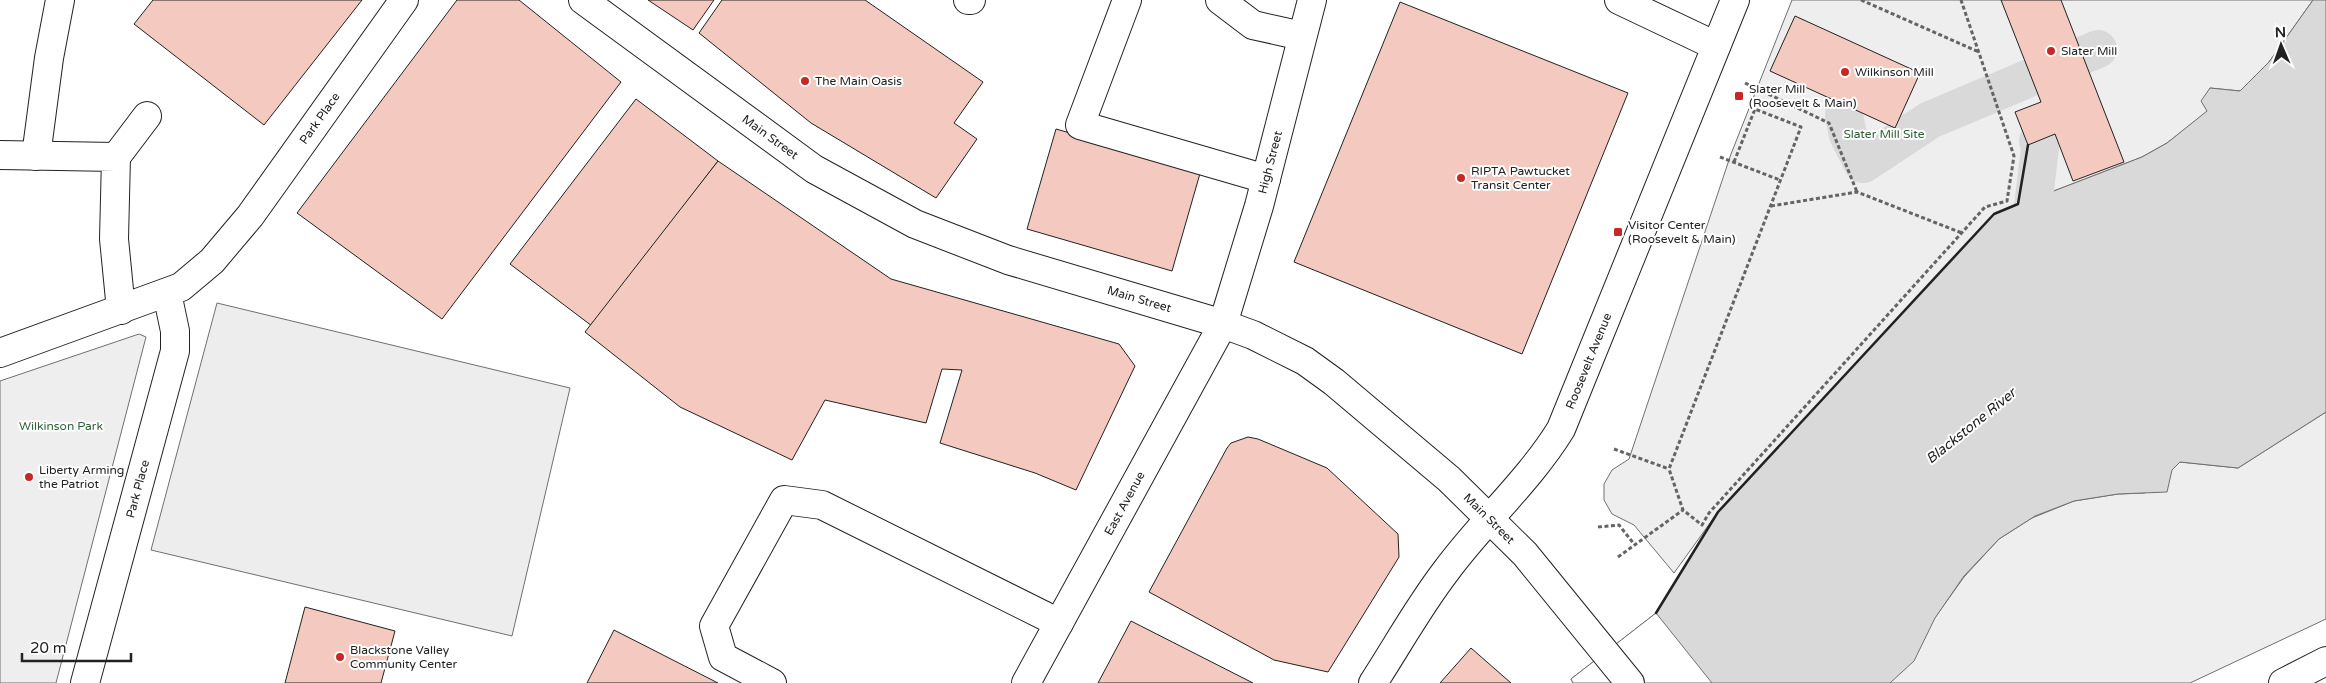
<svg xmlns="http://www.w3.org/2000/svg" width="2326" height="683" viewBox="0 0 2326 683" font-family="'Varela Round',sans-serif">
	<rect width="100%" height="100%" fill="#fff"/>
	<g fill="#eee" stroke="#6f6f6f">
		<polygon points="1792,0 2313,0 2269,62 2240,91 2210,88 2208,111 2167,143 2142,157 1994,214 1718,512 1674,573 1634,525 1612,514 1604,500 1604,484 1612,470 1629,459 1731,154"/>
		<polygon points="139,334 146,337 56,683 0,683 0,381"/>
		<polygon points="2326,412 2326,619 2190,683 1882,683 1934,619 1964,577 1999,539 2032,518 2074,501 2118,494 2145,493 2180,462 2238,468"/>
	</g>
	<polygon fill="#ededed" stroke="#6f6f6f" points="217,303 570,388 512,636 151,550"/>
	<polygon fill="#d9d9d9" stroke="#6f6f6f" points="2313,0 2326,0 2326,412 2238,468 2180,462 2172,470 2167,492 2118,494 2074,501 2035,516 1999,539 1964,576 1935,618 1914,661 1890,683 1573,683 1571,679 1656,613 1718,512 1994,214 2142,157 2167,143 2207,111 2201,101 2210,88 2240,91 2269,62"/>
	<polygon fill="#fff" stroke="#6f6f6f" points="1656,613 1712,683 1573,683 1571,679"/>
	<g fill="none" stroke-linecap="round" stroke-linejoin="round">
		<g stroke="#d9d9d9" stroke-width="38">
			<polyline points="1844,115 1848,135 1863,164 1930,120 2098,49"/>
			<polyline points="2038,141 2040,148 2032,215 2042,248"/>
		</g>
	</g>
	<g fill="#f3c9c0" stroke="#222">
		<polygon points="153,0 362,0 264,125 134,24"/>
		<polygon points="457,0 519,0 621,82 442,319 297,213"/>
		<polygon points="648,0 714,0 693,30"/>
		<polygon points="722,0 865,0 983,82 954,123 977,139 936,198 811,123 699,33"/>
		<polygon points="2001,0 2061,0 2124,162 2073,181 2055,134 2028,145 2015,112 2041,102"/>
		<polygon points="1400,2 1628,93 1522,354 1294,262"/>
		<polygon points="1795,16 1920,73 1895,128 1770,71"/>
		<polygon points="636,99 718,161 592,326 510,264"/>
		<polygon points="1056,129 1201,170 1172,271 1027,229"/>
		<polygon points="718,161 891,279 1119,344 1135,366 1076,490 1035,473 940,443 962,370 942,369 926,423 825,400 792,460 680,407 585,332"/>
		<polygon points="1248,437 1258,439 1327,468 1398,534 1399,557 1328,672 1274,660 1149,592 1227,448 1231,443"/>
		<polygon points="305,607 395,631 381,683 285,683"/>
		<polygon points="1131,621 1253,683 1098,683"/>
		<polygon points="614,630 718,683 587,683"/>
		<polygon points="1471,648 1511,683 1440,683"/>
	</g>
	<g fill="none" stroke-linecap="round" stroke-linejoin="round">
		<defs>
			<g id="minor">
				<polyline points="968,0 971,0"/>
				<polyline points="1127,0 1080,125 1266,179"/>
				<polyline points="1220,0 1253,25 1302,36"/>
				<polyline points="1619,0 1716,46"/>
				<polyline points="0,155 116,157 114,239 121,310"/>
				<polyline points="36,156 49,58 60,0"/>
				<polyline points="116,157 147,116"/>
				<polyline points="772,683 723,657 714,626 784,500 822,505 1059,623"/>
			</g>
			<g id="major">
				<path id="s1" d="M583 0 814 169 915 224 1008 260 1223 324 1253 335 1305 361 1334 382 1449 479 1525 554 1630 683"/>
				<path id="s2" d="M0 353 181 287 212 261 250 216 404 0"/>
				<path id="s3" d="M85 683 175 351V331L167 293"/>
				<path id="s4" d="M1026 683 1223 324 1259 206 1312 0"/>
				<path id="s5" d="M1373 683C1397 646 1419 606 1446 571 1482 522 1529 481 1561 429L1735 0"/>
				<polyline points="2283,683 2326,661"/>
			</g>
		</defs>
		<use href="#minor" stroke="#222" stroke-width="30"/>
		<use href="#major" stroke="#222" stroke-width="30"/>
		<g stroke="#646464" stroke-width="3" stroke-dasharray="4 2.5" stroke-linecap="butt">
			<polyline points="1861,0 1979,52"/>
			<polyline points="1745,83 1829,123 1857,192"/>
			<polyline points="1720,157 1780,180"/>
			<polyline points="1734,162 1755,109 1801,127 1669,469 1683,510 1702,525 1709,513 1985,207 2007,201 2014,156 1961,0"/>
			<polyline points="1771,206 1857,192 1962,233"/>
			<polyline points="1614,449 1669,469"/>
			<polyline points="1598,527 1619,525 1634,544"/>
			<polyline points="1618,557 1683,510"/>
		</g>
		<use href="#minor" stroke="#fff" stroke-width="28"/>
		<use href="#major" stroke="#fff" stroke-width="28"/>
		<polyline stroke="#222" stroke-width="2.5" points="1656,613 1718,512 1994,214 2018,204 2028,145"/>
	</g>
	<g fill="#c62828" stroke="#fff" stroke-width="2">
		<circle cx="2051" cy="51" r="5"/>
		<circle cx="1845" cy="72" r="5"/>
		<circle cx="805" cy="81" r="5"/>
		<rect x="1734" y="91" width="10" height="10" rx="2.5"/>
		<circle cx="1461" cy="178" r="5"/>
		<rect x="1613" y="227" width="10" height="10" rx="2.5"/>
		<circle cx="29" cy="477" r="5"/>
		<circle cx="340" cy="657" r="5"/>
	</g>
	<g text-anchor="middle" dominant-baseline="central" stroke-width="4" stroke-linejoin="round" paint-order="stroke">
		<g font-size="12" fill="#222" stroke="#fff" text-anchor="start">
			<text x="2061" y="51">Slater Mill</text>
			<text x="1855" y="72">Wilkinson Mill</text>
			<text x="815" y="81">The Main Oasis</text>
			<text x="1749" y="89">Slater Mill<tspan x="1749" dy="14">(Roosevelt &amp; Main)</tspan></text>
			<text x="1471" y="171">RIPTA Pawtucket<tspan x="1471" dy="14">Transit Center</tspan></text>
			<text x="1628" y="225">Visitor Center<tspan x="1628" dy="14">(Roosevelt &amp; Main)</tspan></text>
			<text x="39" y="470">Liberty Arming<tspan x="39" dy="14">the Patriot</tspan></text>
			<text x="350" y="650">Blackstone Valley<tspan x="350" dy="14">Community Center</tspan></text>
		</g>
		<g font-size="12" fill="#222" stroke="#fff">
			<text stroke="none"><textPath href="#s2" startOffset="412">Park Place</textPath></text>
			<text stroke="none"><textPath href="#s1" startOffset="232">Main Street</textPath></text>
			<text stroke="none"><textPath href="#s4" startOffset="578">High Street</textPath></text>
			<text stroke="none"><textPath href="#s1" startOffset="638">Main Street</textPath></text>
			<text stroke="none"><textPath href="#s5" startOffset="390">Roosevelt Avenue</textPath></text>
			<text stroke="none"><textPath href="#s3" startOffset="201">Park Place</textPath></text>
			<text stroke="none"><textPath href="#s4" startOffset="205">East Avenue</textPath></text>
			<text stroke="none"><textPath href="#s1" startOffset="1058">Main Street</textPath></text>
		</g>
		<g font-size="12" fill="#2f5e38" stroke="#fff">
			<text x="1884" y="134">Slater Mill Site</text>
			<text x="61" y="426">Wilkinson Park</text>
		</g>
		<g font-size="14" font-style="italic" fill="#222" stroke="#fff">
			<text transform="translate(1971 426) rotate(-39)">Blackstone River</text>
		</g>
	</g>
	<g transform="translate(2281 45) rotate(358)" stroke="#ffffff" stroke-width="4" paint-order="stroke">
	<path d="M0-4L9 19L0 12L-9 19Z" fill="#222222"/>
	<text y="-8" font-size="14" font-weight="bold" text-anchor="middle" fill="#222222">N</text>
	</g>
	<path d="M22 653v8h109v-8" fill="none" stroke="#222222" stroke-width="2.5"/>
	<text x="30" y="653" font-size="15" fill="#222222" stroke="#ffffff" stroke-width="4" paint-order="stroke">20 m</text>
</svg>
